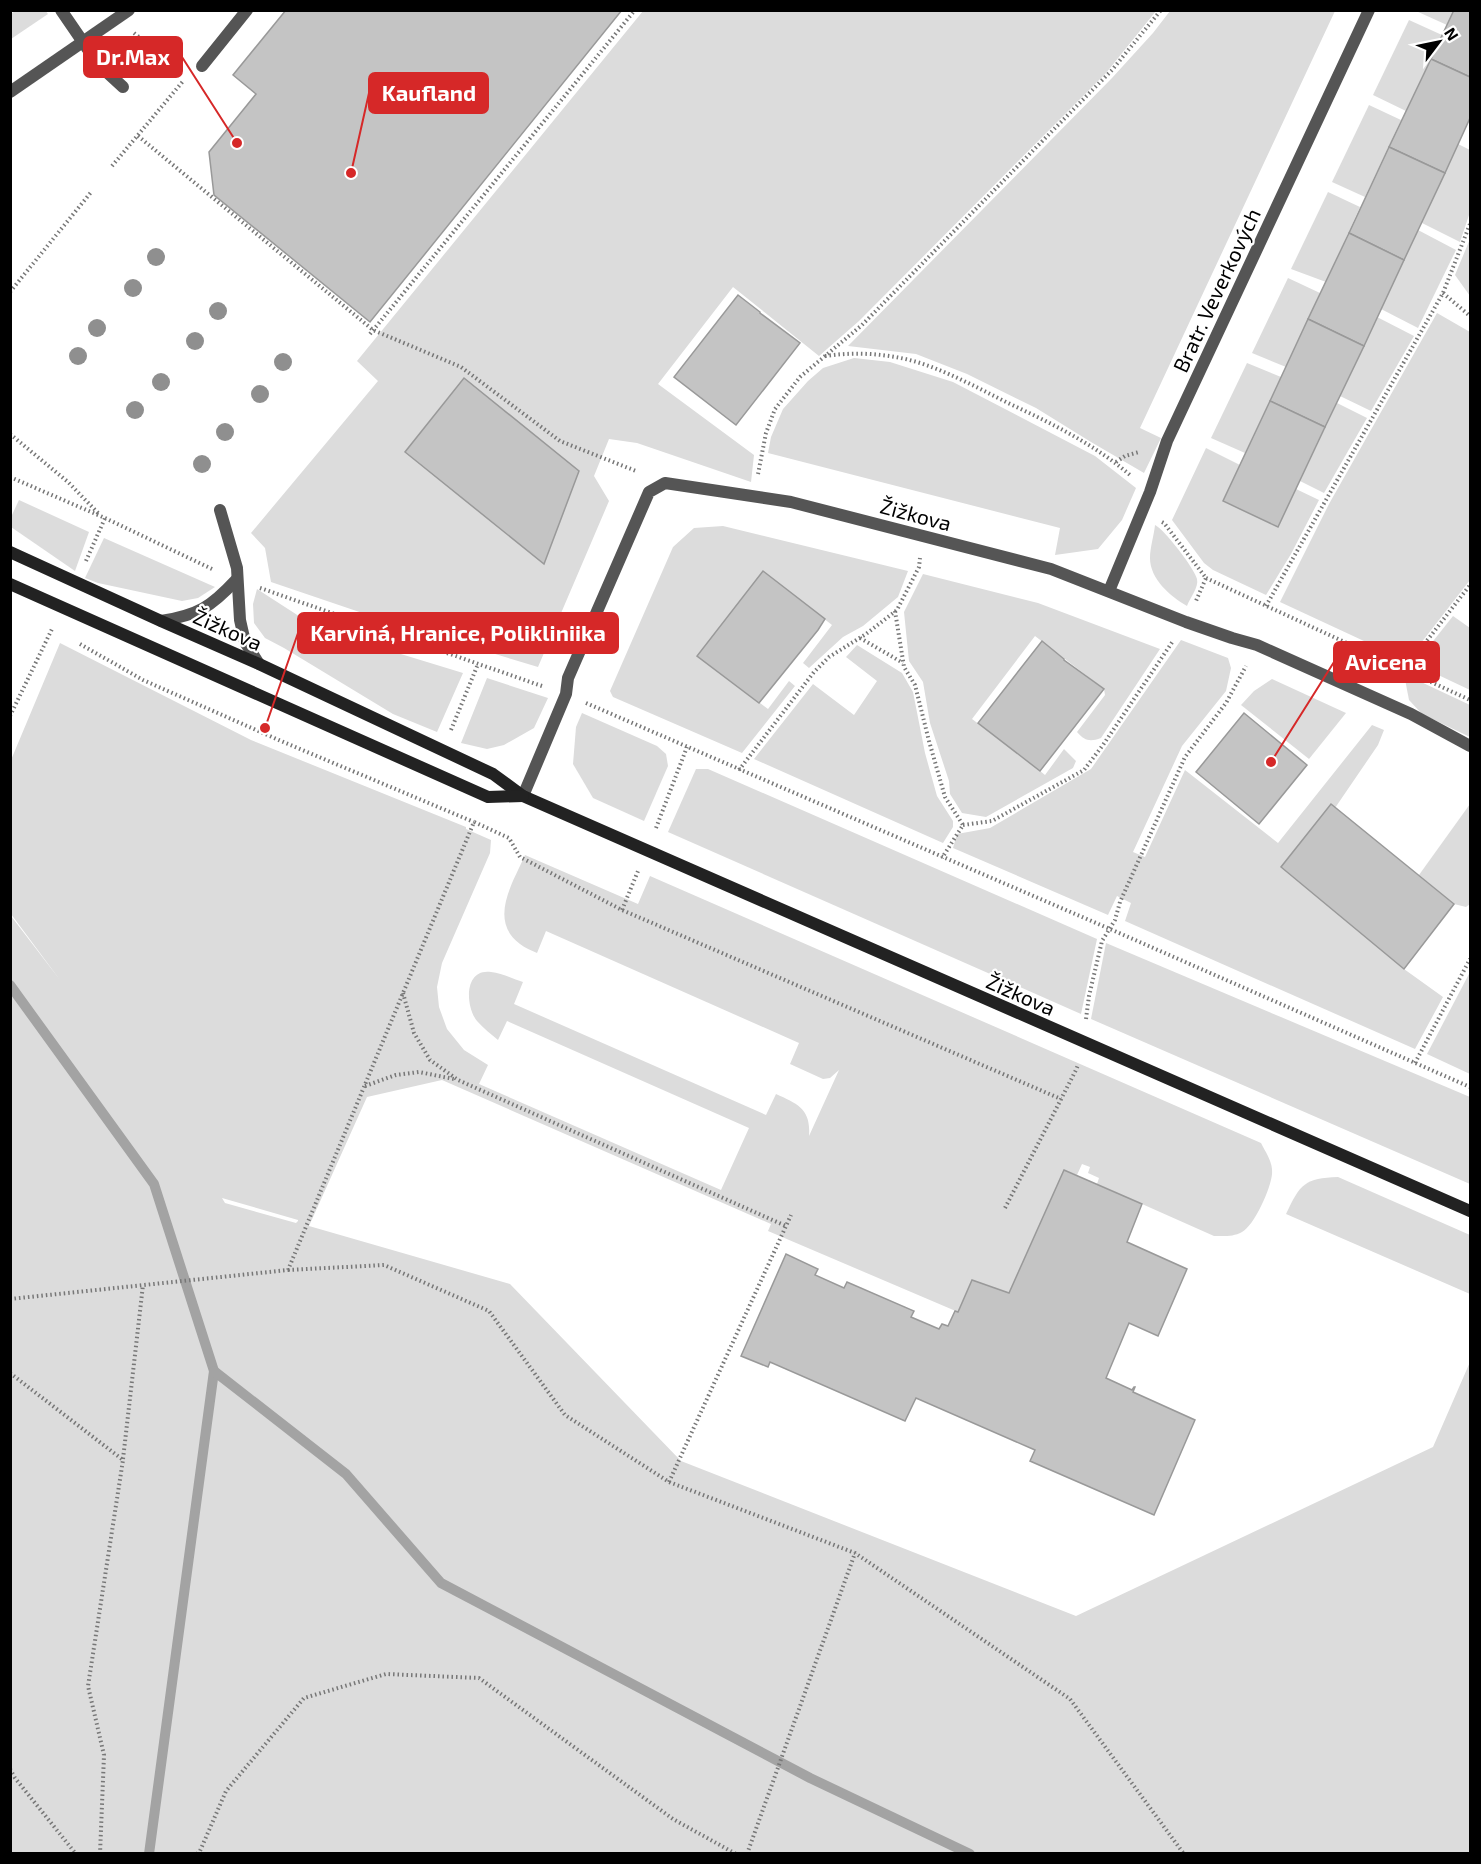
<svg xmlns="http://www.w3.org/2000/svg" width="1481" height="1864" viewBox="0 0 1481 1864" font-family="'Exo 2',sans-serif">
	<rect width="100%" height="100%" fill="#fff"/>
	<g fill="#dcdcdc" fill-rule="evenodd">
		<polygon points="45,10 48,14 11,39 11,14 15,11"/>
		<polygon points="643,11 1156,11 1106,73 859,321 819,356 733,287 658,384 754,455 751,482 637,443 609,439 594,476 609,501 538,667 383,620 271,582 265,548 251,533 378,381 357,361"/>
		<polygon points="1170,11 1335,11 1140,428 1161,438 1144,473 1091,442 1036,408 967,374 916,354 848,346 1112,78 1153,33"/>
		<polygon points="1416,11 1454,11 1447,25"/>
		<polygon points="1409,20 1442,35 1406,111 1373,95"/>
		<polygon points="1369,105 1401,120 1365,197 1332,182"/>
		<polygon points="1458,144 1470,150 1470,212 1460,242 1422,223"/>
		<polygon points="1328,192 1360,207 1326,282 1291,269"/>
		<polygon points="1418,230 1456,250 1418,328 1381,309"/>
		<polygon points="1470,239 1470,296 1455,275"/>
		<polygon points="1288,278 1320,293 1286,367 1252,353"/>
		<polygon points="1437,313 1470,332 1470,580 1407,661 1280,602 1329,504"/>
		<polygon points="1377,317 1414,336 1371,411 1340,396"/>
		<polygon points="854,358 890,362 953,382 1095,456 1136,488 1122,520 1098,549 1055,555 1060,528 768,453 771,437 783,409 808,381 823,368"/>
		<polygon points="1247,363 1281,377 1245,453 1211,438"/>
		<polygon points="1337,403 1367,418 1324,493 1300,481"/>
		<polygon points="1206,448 1240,465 1223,501 1278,527 1296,489 1319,500 1291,554 1266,595 1213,570 1204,563 1172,520"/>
		<polygon points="19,500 89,532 75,571 11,527 11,517"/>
		<path d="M1155 525C1164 529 1195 569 1197 579 1199 587 1190 598 1187 606 1170 596 1150 579 1150 558 1150 548 1154 535 1155 525Z"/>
		<polygon points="723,526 908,571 898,597 863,626 843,637 809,668 803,663 832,625 763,571 697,656 768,709 789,681 795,686 742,753 613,697 610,691 673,547 694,528"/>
		<polygon points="104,538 215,587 198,598 182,601 98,583 85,578"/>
		<path d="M923 574 1038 603 1160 649 1101 738C1090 742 1085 741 1077 732L1105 695 1104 689 1035 636 972 719 1018 753 1045 775 1064 749 1076 761 1073 768 986 817 962 813 950 794 949 781 930 723 923 682 909 661 904 612Z"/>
		<polygon points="257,589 319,629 463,673 437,732 393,714 284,648 265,638 254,623 253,604"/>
		<polygon points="1453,616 1470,628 1470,690 1415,664"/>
		<polygon points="1181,640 1228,658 1231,668 1226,691 1182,746 1133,852 1145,857 1185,770 1278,843 1372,725 1384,730 1378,745 1335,808 1331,804 1281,867 1404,969 1443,997 1415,1049 1125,921 1131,903 1117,896 1108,915 953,848 957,834 990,828 1091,769"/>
		<path d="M60 643 251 740 466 827V829L491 840 490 853 442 963 437 987 439 1007 447 1029 464 1050 488 1065 479 1084 721 1190 749 1128 507 1021 498 1040C491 1034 483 1028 477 1021 465 1006 464 968 491 972 502 973 513 979 523 982L514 1004 766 1115 776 1094C798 1104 811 1109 809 1136L839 1070 830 1078 823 1079 790 1064 799 1043 546 931 537 953C531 950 525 948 520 944 488 920 513 883 525 855L638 904 650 876 1261 1143C1266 1153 1273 1162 1272 1174 1271 1188 1254 1226 1242 1232 1233 1237 1224 1236 1214 1236L1097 1184 1099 1178 1088 1173 1090 1167 1082 1164 1077 1175 1064 1170 1009 1293 972 1280 958 1312 768 1231 771 1224 442 1080 367 1097 309 1226 510 1284 681 1461 1076 1616 1433 1447 1470 1362V1853H11V916L60 980 11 914V760ZM222 1198 298 1220V1221L296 1223 225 1203Z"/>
		<polygon points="857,645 902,673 913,692 925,753 937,796 953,821 953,827 943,843 754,759 813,684 854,715 877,681 846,657"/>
		<polygon points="1404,674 1470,705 1470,737 1422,714 1409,700"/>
		<polygon points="487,678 548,698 534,728 504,745 487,749 461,743"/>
		<polygon points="1272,679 1346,713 1309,759 1241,705 1254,691"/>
		<polygon points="582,713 657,746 666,754 668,766 644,821 593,798 573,764 576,727"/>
		<polygon points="696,769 708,769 1097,939 1081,1014 668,832"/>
		<polygon points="1470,804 1470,904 1466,907 1454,904 1419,875"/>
		<polygon points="1106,943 1470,1097 1470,1184 1091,1019"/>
		<polygon points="1470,972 1470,1074 1427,1054"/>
		<path d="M1338 1177 1470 1235V1294L1286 1214C1300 1184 1305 1178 1338 1177Z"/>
	</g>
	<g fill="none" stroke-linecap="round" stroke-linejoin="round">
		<g stroke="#a3a3a3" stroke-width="10">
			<polyline points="10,985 154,1184 214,1371 149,1854"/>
			<polyline points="214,1371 346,1474 441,1583 810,1778 970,1854"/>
		</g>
	</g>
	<g fill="#c4c4c4" stroke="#999" stroke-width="1.5">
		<polygon points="286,10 622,10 370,322 214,195 209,152 256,94 233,75"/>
		<polygon points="1454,10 1470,10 1470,77 1431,59"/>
		<polygon points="1431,59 1470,77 1470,118 1445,173 1389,147"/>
		<polygon points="1389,147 1445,173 1404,260 1349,233"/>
		<polygon points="1349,233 1404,260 1364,346 1308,319"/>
		<polygon points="738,295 760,312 760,313 800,343 736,425 674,377"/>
		<polygon points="1308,319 1364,346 1325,427 1270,401"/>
		<polygon points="464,378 579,471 544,564 405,452"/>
		<polygon points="1270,401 1325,427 1278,527 1223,501"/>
		<polygon points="763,571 825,619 818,630 759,703 697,656"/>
		<polygon points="1042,641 1064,659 1064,660 1104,689 1040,771 978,723"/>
		<polygon points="1244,713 1307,765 1259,824 1196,772"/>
		<polygon points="1331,804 1454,904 1404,969 1281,867"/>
		<polygon points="1064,1170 1142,1204 1127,1242 1187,1269 1158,1336 1129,1323 1106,1378 1132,1390 1134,1387 1135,1387 1133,1392 1195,1420 1154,1515 1030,1461 1035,1450 916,1398 905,1421 770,1362 768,1367 741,1356 786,1254 818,1269 815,1275 844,1288 847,1282 914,1311 911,1317 939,1329 942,1324 948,1326 955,1311 958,1312 972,1280 1009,1293"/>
	</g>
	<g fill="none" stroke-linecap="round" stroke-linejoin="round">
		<g stroke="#777" stroke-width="4" stroke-dasharray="1.5 3" stroke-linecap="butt">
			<polyline points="134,33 179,70"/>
			<polyline points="138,136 373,330 461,367 560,441 636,471"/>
			<polyline points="112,166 184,80"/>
			<polyline points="10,292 92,191"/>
			<polyline points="1443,293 1470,316"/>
			<polyline points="370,334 635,10"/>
			<path d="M825 356C860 351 896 354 929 366 956 376 982 390 1008 403 1051 423 1094 444 1130 475"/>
			<polyline points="10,434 68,482 99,514"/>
			<polyline points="1116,462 1125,456 1139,452"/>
			<polyline points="758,474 766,433 775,409 800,377 862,325 1112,70 1161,10"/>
			<polyline points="10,477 105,518 212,569"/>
			<polyline points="1162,522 1164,523 1206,578 1196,601"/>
			<polyline points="86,561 105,518"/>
			<polyline points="1206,578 1470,700"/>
			<polyline points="260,588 542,686"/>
			<polyline points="1266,606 1443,293 1470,224"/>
			<polyline points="895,611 904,667 915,685 929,741 945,797 963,825 942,858"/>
			<polyline points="860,638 903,663"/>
			<polyline points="80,644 143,680 281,741 474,822"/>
			<polyline points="1405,669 1470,585"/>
			<polyline points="586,703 1110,929 1470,1087"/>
			<polyline points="10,716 52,629 51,628"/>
			<polyline points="451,730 478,664"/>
			<polyline points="739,770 814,672 829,657 866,634 897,610 919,567 920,558"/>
			<polyline points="963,825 992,821 1084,770 1103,745 1173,641"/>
			<polyline points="656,828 687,747"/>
			<polyline points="622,910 638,871"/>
			<polyline points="403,993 414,1033 430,1060 458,1080 786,1226"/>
			<polyline points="1086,1019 1089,996 1102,941 1115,920 1120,902 1185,757 1226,703 1246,666"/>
			<polyline points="1415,1063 1470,959"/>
			<polyline points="365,1086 396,1075 419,1072 454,1079"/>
			<polyline points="1005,1208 1076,1070 1078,1065"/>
			<polyline points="288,1270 384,1265 489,1311 565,1415 669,1482 855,1553 1070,1699 1184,1854"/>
			<polyline points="10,1299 288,1270 474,822 509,838 520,857 622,910 1061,1099"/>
			<polyline points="10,1373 123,1460 88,1686 104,1755 100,1854"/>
			<polyline points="123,1459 143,1285"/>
			<polyline points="669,1482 791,1215"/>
			<polyline points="10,1769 15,1778 76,1854"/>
			<polyline points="197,1854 200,1851 226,1791 304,1698 386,1674 479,1678 673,1819 736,1854"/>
			<polyline points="747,1854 855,1553"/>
		</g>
		<g stroke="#555" stroke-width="12">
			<polyline points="61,10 98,64 123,87"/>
			<polyline points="202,66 247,10"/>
			<polyline points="10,92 129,10"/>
			<polyline points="220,510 237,568 240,620 245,642 259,664"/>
			<path d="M161 621C198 615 211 607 236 580"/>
		</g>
		<g stroke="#555" stroke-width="12">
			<polyline points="1109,591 1150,492 1167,441 1369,10"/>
			<polyline points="523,796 566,694 568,678 649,492 665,483 791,502 1051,569 1186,622 1232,638 1257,645 1411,714 1470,746"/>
		</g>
		<g stroke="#222" stroke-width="12">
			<polyline points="10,552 161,621 259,664 493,774 523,796 1470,1211"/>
			<polyline points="10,584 488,797 523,796"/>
		</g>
	</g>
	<g fill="#8f8f8f">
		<circle cx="156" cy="257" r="9"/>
		<circle cx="133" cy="288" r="9"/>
		<circle cx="218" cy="311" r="9"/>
		<circle cx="97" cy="328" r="9"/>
		<circle cx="195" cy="341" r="9"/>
		<circle cx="78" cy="356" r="9"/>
		<circle cx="283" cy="362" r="9"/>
		<circle cx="161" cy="382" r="9"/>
		<circle cx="260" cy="394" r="9"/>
		<circle cx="135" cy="410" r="9"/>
		<circle cx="225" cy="432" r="9"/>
		<circle cx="202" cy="464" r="9"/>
	</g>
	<g text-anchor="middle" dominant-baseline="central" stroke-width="4.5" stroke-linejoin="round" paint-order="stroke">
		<g font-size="21" fill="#000" stroke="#fff">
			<text transform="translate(1216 290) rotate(-65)">Bratr. Veverkových</text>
			<text transform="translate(916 514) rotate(15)">Žižkova</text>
			<text transform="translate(228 629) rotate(24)">Žižkova</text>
			<text transform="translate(1021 994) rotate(24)">Žižkova</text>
		</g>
	</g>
	<path fill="none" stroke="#d62828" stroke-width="2" d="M237 143L182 57M351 173L369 93M265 728L298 633M1271 762L1334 662"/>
	<g fill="#d62828" stroke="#fff" stroke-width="2">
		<circle cx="237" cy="143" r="6"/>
		<circle cx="351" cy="173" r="6"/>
		<circle cx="265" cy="728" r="6"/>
		<circle cx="1271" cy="762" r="6"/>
	</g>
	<g fill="#d62828" stroke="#d62828" stroke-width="2">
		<rect x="84" y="37" width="98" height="40" rx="6"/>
		<rect x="369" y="73" width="119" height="40" rx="6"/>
		<rect x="298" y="613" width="320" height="40" rx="6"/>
		<rect x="1334" y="642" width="105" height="40" rx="6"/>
	</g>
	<g font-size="22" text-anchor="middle" font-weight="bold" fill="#fff">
		<text x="133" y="65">Dr.Max</text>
		<text x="429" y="101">Kaufland</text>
		<text x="458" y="641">Karviná, Hranice, Polikliniika</text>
		<text x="1386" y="670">Avicena</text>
	</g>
	<rect width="1481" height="1864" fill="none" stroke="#000000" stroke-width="24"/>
	<g transform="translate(1439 42) rotate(58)" stroke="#ffffff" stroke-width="4.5" paint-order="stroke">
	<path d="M0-4.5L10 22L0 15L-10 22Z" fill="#000000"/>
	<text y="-9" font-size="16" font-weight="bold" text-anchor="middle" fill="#000000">N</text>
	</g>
</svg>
